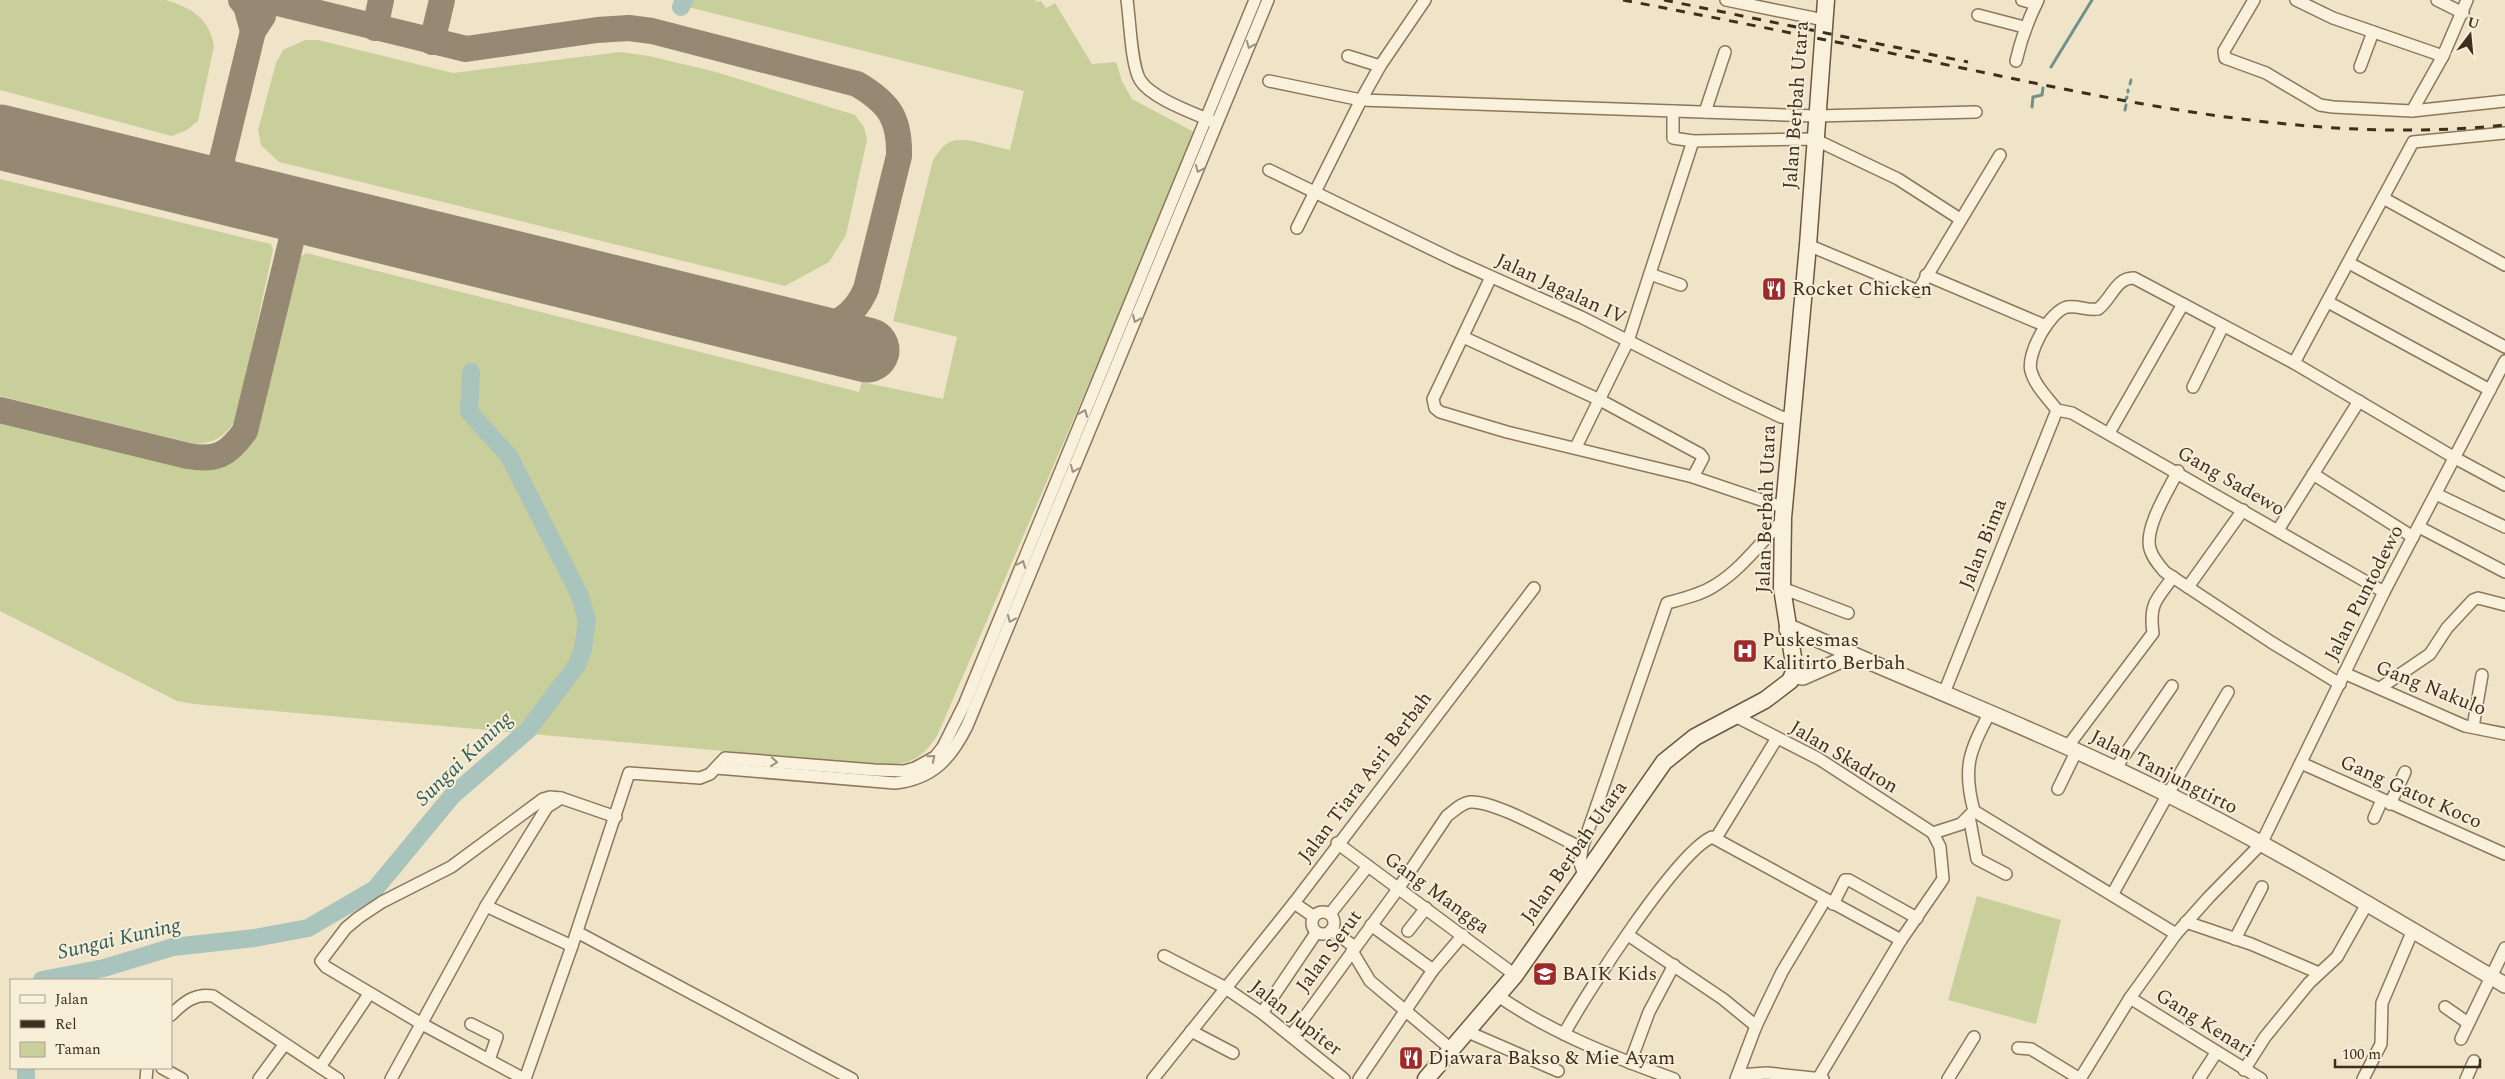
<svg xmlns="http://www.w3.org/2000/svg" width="2505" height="1079" viewBox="0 0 2505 1079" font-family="Spectral,serif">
	<rect width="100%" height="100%" fill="#f0e4c8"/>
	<g fill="#c9cf9b">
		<path d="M0 0H165C191 7 209 18 214 46L198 121 187 130 172 136 0 90Z"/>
		<path d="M693 0H1035L1037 2 1041 1 1046 8 1055 3 1092 64 1116 62 1122 81 1132 99 1194 132 1112 330 938 734C923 759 909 765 881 765L194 704 177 701 0 611V419L194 467C228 463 245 455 259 422L300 257 306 253 859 392 862 382 943 399 957 337 893 321 933 160C938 153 943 144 952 141 969 137 993 147 1010 150L1024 91 684 6Z"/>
		<polygon points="305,40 318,40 453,73 620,52 649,56 716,72 855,115 864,127 867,140 846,235 829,262 785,286 279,162 261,145 258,130 276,63 283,50"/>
		<path d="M0 179 271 244 273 250 236 421C221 438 218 442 195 444L0 396Z"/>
		<polygon points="1977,896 2061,920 2036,1024 1948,1000"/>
	</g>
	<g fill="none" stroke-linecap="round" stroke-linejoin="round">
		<g stroke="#6f938a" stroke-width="3">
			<polyline points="2051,67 2092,0"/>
			<polyline points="2130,84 2131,80"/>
			<polyline points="2128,92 2128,90"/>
			<polyline points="2126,99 2127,97"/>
			<polyline points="2032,107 2033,97 2042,95 2043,88"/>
			<polyline points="2125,110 2126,105"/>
		</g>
		<g stroke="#a9c4bc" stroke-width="18">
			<polyline points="681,7 684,0"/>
			<polyline points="42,980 104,968 173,947 255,938 308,928 375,889 452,796 528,730 577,665 583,649 587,620 579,594 509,456 469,412 471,372"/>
			<polyline points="26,1068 26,1079"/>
		</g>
		<g stroke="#968974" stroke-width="26">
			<polyline points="241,0 246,6 253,31 263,16"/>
			<path d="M266 0 466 49 597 30 629 28 652 31 857 84C889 103 900 118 899 156L866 289C851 325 818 334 782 328"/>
			<polyline points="375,28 381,0"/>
			<polyline points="432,42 442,0"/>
			<path d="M222 159C223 177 228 185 243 196"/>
			<path d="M190 183C208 180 215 175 222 159L253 31"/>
			<polyline points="274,203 289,217 292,238"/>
			<path d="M0 410 188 456C216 461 228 455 245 431L292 238 304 221 325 216"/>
		</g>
		<polyline stroke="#968974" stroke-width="65" points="0,137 867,350"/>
		<defs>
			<g id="minor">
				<path d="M1127 0C1130 20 1131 65 1140 80 1152 99 1194 113 1214 122"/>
				<polyline points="1726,0 1824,20"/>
				<polyline points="2022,0 2036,4"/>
				<polyline points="2254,0 2224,51 2225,58 2266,73 2320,105 2333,107 2412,111 2505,101"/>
				<polyline points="2296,0 2333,18 2443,56"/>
				<polyline points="2437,0 2463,13"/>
				<polyline points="1978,15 2024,27"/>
				<polyline points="1348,56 1380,66"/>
				<path d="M2016 61C2021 39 2028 20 2038 0"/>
				<polyline points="2360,67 2373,32"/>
				<polyline points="1269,81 1361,100 1816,116 1976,112"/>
				<polyline points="1673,111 1673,138 1693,141 1814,139 1898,179 1960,219"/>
				<polyline points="2412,111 2443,56 2467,0"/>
				<polyline points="1705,112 1725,52"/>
				<polyline points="1269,170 1454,260 1581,317 1737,396 1781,417 1791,418"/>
				<polyline points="2383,198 2505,265"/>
				<polyline points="1297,228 1361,100 1380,66 1425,0"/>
				<polyline points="1808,245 1918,291 2000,155"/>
				<polyline points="2349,263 2505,347"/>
				<polyline points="1650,274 1681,285"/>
				<polyline points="1926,275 2046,326"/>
				<polyline points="1491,277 1433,399 1435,408 1440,412 1507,432 1693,477 1785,508"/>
				<polyline points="2328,302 2490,390"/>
				<polyline points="1463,337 1600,400 1700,454 1703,458 1693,477"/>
				<polyline points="2294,363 2413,142 2505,133"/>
				<polyline points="2193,387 2223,326"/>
				<path d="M2057 410C2048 398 2035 386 2031 371 2026 354 2050 311 2067 307 2078 305 2088 311 2098 309 2111 300 2116 277 2134 278L2294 363 2455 458 2505 485"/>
				<polyline points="2057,410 2072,413 2384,592"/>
				<polyline points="2109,433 2183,304"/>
				<polyline points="1576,447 1628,341 1693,141"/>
				<path d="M2178 471C2168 491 2144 528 2150 549 2153 559 2159 565 2165 572L2271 642 2340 684"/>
				<polyline points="2313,474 2413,537"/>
				<polyline points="2436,494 2505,527"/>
				<polyline points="2419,527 2505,572"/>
				<polyline points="2278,530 2359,401"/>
				<polyline points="2188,587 2243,510"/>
				<polyline points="1782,588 1848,613"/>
				<polyline points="2344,673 2465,726 2505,734"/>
				<polyline points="2380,688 2430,654 2447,628 2473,600 2478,598 2505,605"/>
				<polyline points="1944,693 2057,410"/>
				<polyline points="1735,716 1819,759 1933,833"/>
				<polyline points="2473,727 2482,675"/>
				<path d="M2068 746 2153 633C2149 604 2156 600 2173 577"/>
				<polyline points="2301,763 2505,854"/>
				<path d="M716 768 895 783C933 779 951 758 967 726L1268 0"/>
				<polyline points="2115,769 2172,686"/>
				<polyline points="2058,789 2077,750"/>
				<polyline points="2390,804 2405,772"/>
				<polyline points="1974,811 2176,934"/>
				<polyline points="1969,816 1977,859 2006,874"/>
				<polyline points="2374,818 2382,800"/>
				<polyline points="1716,838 1777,738"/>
				<polyline points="1337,843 1515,975"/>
				<path d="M1584 875 1580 863 1582 848 1667 603C1682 599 1700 595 1714 586 1739 571 1758 546 1778 525L1783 523"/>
				<polyline points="2112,895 2168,794 2228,692"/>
				<polyline points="1294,903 1313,916"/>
				<polyline points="1833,904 1845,880 1849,880 1917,918"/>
				<polyline points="486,906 572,946"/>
				<circle cx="1323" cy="923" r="11"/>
				<polyline points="1330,914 1368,866"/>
				<polyline points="2186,922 2251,944 2319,973"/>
				<polyline points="1371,925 1433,970"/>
				<polyline points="1331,930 1355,947"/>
				<polyline points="1408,931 1426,908"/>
				<polyline points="577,932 852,1079"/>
				<polyline points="1628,935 1723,999 1756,1026"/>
				<polyline points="2235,939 2262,887"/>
				<polyline points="1352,951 1370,981 1451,1049"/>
				<polyline points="1164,956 1224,987 1262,1013 1344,1079"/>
				<path d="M1498 996C1552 1033 1613 1057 1674 1079"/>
				<polyline points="2130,998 2261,1079"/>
				<polyline points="2445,1007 2468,1023"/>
				<polyline points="1262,1013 1316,933"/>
				<path d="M171 1015C184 1002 195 993 213 996L338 1079"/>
				<polyline points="471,1024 497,1037 489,1060"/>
				<polyline points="1191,1031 1233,1053"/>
				<polyline points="1468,1032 1558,1071"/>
				<path d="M1564 1034C1586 994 1676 853 1712 837L1901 940"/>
				<path d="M1291 1036 1398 889 1447 816C1454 811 1461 803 1470 802 1495 800 1557 837 1582 848"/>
				<polyline points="2461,1039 2505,948"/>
				<polyline points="2018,1048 2031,1049 2080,1079"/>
				<polyline points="1630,1063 1649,1012 1674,965"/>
				<polyline points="320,1067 369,994"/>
				<polyline points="162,1068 182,1079"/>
				<polyline points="2244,1070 2265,1037 2309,983 2337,957 2368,902"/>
				<polyline points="1738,1075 1767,1073 1823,1079"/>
				<path d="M1819 1077 1901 940 1943 879 1940 847 1933 833 1961 824 1974 811C1962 766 1970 751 1990 712"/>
				<polyline points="146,1079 147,1068"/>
				<polyline points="259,1079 284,1045"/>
				<polyline points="391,1079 486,906 547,807 561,798 616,817"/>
				<polyline points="524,1079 422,1024 326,967 321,961 346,928 358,918 382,902 451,867 543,799 550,797 561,798"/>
				<polyline points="525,1079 572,946 629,773 700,778 710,774 725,758 874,770 904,771 915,768 935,757 943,747 964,705 1255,0"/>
				<polyline points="1153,1079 1294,903 1534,588"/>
				<polyline points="1359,1079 1433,970 1463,935"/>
				<polyline points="1736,1079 1756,1026 1782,972 1825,900"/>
				<polyline points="1948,1079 1974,1037"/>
				<polyline points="2080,1079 2130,998 2176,934 2209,897 2261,844 2384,592 2505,361"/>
				<polyline points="2199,1079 2216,1053"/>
				<polyline points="2363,1079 2381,1044 2382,1003 2413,930"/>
				<polyline points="2466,1079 2474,1061"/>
			</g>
			<g id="tertiary">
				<path d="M1787 629H1794C1918 684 2045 733 2167 794 2283 852 2393 919 2505 985"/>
				<polyline points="1793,676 1803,677 1853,655"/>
			</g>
			<polyline id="secondary" points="1426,1079 1515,975 1664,762 1695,737 1765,700 1790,681 1795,670 1782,588 1783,518 1808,245 1826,0"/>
		</defs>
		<use href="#minor" stroke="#8d765c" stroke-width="14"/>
		<use href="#tertiary" stroke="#8d765c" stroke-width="18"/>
		<use href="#secondary" stroke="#6f573f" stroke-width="19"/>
		<use href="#minor" stroke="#faf1dc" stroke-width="11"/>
		<use href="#tertiary" stroke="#faf1dc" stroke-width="15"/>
		<use href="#secondary" stroke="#faf1dc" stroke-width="16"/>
		<g stroke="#3d2e20" stroke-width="3" stroke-dasharray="9 9" stroke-linecap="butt">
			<path d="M1623 0C1738 22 1852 45 1967 69 2143 106 2323 144 2505 125"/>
			<polyline points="1664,0 1968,62"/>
		</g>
	</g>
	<defs><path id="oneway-chevron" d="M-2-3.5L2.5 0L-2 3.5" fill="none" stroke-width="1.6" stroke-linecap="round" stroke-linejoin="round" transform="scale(1.25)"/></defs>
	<g stroke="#9c907e">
		<use href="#oneway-chevron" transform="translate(1250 45) rotate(112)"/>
		<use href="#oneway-chevron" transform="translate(1199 169) rotate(113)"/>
		<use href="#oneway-chevron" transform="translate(1136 319) rotate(113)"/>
		<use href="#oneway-chevron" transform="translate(1084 413) rotate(-68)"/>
		<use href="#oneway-chevron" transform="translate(1074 469) rotate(113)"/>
		<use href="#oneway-chevron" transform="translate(1022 564) rotate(-68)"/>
		<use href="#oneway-chevron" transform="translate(1011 619) rotate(113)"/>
		<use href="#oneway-chevron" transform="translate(932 758) rotate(-39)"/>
		<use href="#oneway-chevron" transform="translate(774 762) rotate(5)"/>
	</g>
	<defs>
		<symbol id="restaurant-square" viewBox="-11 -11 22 22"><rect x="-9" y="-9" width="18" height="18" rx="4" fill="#9e2a2b" stroke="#f7eed8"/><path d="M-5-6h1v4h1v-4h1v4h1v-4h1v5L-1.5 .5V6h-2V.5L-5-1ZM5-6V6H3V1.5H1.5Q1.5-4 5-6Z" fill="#fff"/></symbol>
		<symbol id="hospital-square" viewBox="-11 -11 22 22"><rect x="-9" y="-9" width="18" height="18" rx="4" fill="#9e2a2b" stroke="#f7eed8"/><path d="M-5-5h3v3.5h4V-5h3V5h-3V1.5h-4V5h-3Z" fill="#fff"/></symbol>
		<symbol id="school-square" viewBox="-11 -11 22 22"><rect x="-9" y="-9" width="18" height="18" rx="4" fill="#9e2a2b" stroke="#f7eed8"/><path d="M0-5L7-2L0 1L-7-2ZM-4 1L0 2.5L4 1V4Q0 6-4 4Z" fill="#fff"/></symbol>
	</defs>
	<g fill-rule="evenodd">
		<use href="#restaurant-square" x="1760" y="275" width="28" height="28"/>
		<use href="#hospital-square" x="1731" y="637" width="28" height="28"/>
		<use href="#school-square" x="1531" y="960" width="28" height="28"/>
		<use href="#restaurant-square" x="1397" y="1044" width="28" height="28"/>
	</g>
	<g text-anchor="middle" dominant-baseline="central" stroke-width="4" stroke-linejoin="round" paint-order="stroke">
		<g font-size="20" fill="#3d2e20" stroke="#f7eed8">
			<text transform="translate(1796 105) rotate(-86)">Jalan Berbah Utara</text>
			<text transform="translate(1561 289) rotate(25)">Jalan Jagalan IV</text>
			<text transform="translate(2231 481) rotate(30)">Gang Sadewo</text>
			<text transform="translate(1766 509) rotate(-88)">Jalan Berbah Utara</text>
			<text transform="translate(1983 544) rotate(-68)">Jalan Bima</text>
			<text transform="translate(2364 593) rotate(-63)">Jalan Puntodewo</text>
			<text transform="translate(2431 688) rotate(22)">Gang Nakulo</text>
			<text transform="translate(1844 757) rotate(31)">Jalan Skadron</text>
			<text transform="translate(2164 772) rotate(27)">Jalan Tanjungtirto</text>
			<text transform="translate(1365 777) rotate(-53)">Jalan Tiara Asri Berbah</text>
			<text transform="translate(2411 792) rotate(24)">Gang Gatot Koco</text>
			<text transform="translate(1574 852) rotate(-55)">Jalan Berbah Utara</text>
			<text transform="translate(1437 893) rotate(36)">Gang Mangga</text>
			<text transform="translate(1329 951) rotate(-54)">Jalan Serut</text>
			<text transform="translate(1296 1018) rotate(38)">Jalan Jupiter</text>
			<text transform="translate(2205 1023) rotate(32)">Gang Kenari</text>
		</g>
		<g font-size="20" fill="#3d2e20" stroke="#f7eed8" text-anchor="start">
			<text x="1792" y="289">Rocket Chicken</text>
			<text x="1762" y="640">Puskesmas<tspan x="1762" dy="23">Kalitirto Berbah</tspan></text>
			<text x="1562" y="974">BAIK Kids</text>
			<text x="1428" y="1058">Djawara Bakso &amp; Mie Ayam</text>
		</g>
		<g font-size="21" font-style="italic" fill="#2f5d5a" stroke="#f7eed8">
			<text transform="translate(464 759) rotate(-44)">Sungai Kuning</text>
			<text transform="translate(119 939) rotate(-13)">Sungai Kuning</text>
		</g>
	</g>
	<rect x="10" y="979" width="162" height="90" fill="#f7eed8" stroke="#ada18e"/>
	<rect x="20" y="995" width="25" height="8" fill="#faf1dc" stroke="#ada18e"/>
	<text x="55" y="1004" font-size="15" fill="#3d2e20">Jalan</text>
	<rect x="20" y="1020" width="25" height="8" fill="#3d2e20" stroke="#ada18e"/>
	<text x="55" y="1029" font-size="15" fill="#3d2e20">Rel</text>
	<rect x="20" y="1042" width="25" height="15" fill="#c9cf9b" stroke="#ada18e"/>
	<text x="55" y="1054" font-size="15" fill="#3d2e20">Taman</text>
	<g transform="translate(2470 35) rotate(16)" stroke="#f7eed8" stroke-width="4" paint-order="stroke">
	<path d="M0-4L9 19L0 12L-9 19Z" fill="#3d2e20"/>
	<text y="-8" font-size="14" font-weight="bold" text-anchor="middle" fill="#3d2e20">U</text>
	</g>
	<path d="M2335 1059v8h145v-8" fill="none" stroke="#3d2e20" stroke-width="2.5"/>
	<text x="2342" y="1059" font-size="15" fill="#3d2e20" stroke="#f7eed8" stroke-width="4" paint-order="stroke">100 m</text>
</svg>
